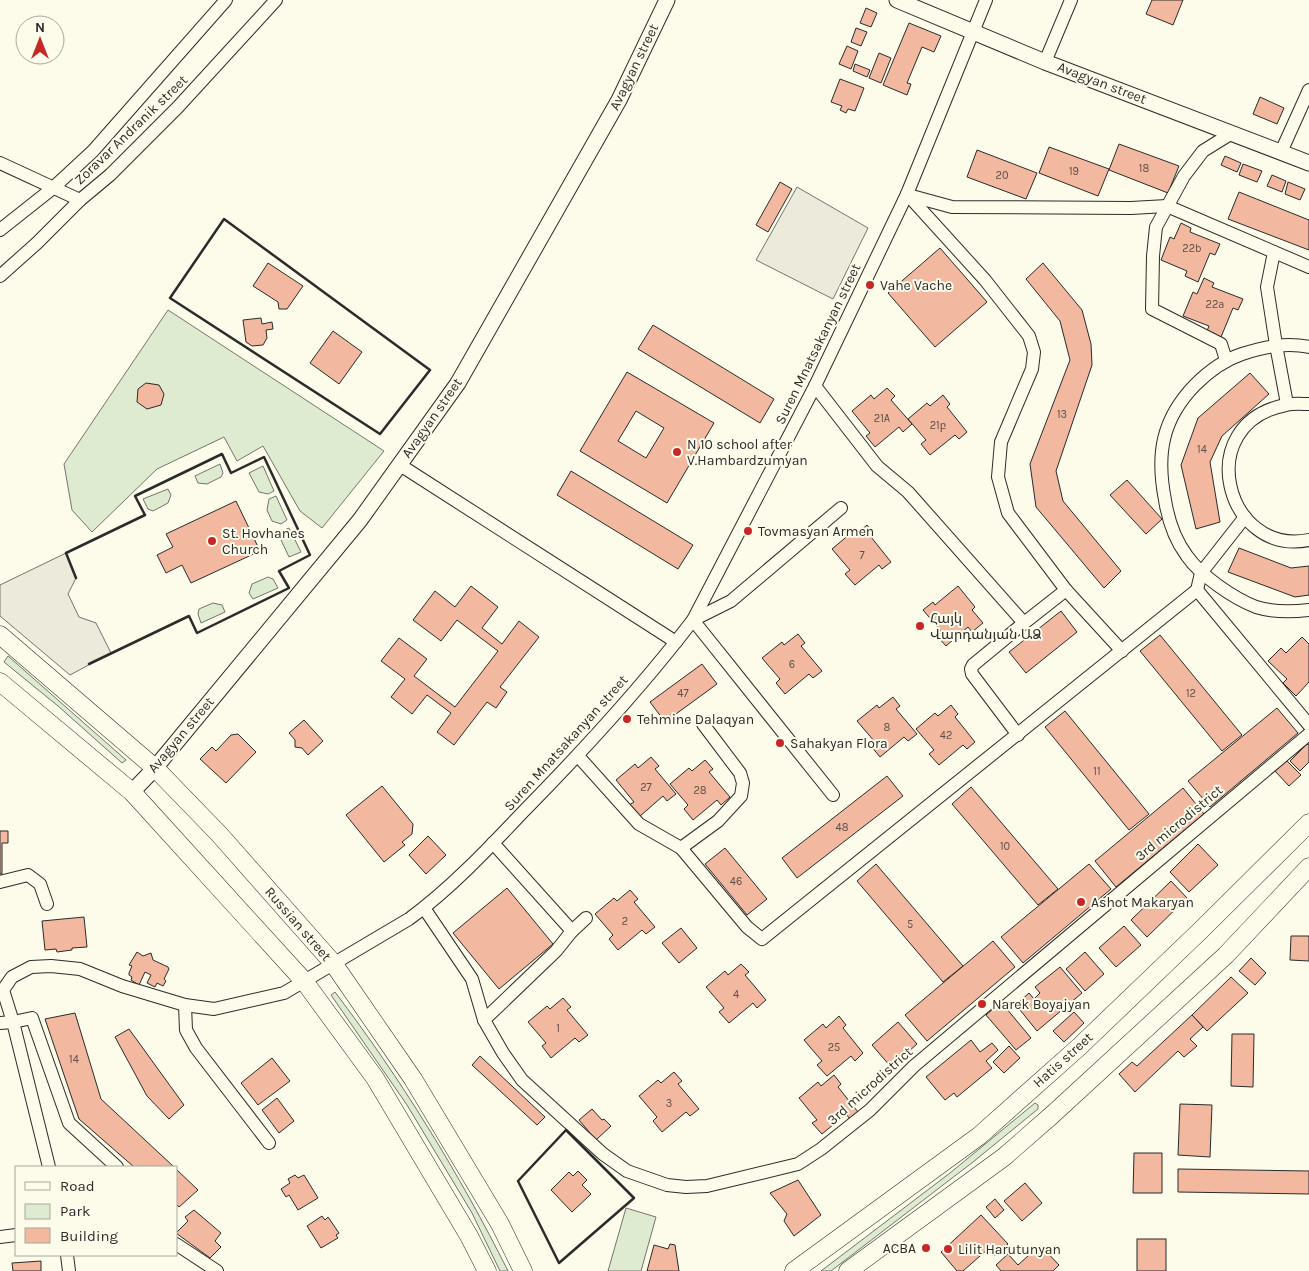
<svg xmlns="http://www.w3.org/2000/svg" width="1309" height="1271" viewBox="0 0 1309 1271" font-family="Karla,'Noto Sans Armenian',sans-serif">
	<rect width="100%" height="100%" fill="#fdfbea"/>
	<g fill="#deebd1" stroke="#74746e">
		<polygon points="168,310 384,451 322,528 300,511 263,446 237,461 224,437 157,469 92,532 72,510 64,464"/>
		<polygon points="220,464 223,473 221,477 207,484 198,483 195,476"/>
		<polygon points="263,466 274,491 268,494 259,492 249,473"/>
		<polygon points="168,489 171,495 168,503 153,511 148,509 143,499"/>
		<polygon points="276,496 287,520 281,524 272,521 267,510 269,499"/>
		<polygon points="289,528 301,552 289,557 281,540 282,531"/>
		<polygon points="268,577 273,579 278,588 253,599 249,593 252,584"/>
		<polygon points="213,603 222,605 225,612 201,623 198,614 199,609"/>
		<polygon points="8,656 126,760 122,763 58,706 4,662"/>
		<path d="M335 992C401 1079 459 1173 508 1271H500L472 1213 407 1105 331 995Z"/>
		<polygon points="1035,1103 1038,1105 1038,1109 973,1162 831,1271 821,1271 950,1173"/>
		<polygon points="626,1208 656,1217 641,1271 608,1271"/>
	</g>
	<g fill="#eceadb" stroke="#74746e">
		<polygon points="797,187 868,228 833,299 756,260"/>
		<polygon points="66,553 76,578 68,594 79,617 96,623 111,653 70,675 0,616 0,585"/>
	</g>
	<g fill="#f2b8a0" stroke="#2b2b2b" fill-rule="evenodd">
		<polygon points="1152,0 1183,0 1173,25 1146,14"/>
		<polygon points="866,8 877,13 871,27 860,23"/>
		<polygon points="909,23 941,36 934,52 922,47 907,83 911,84 907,95 883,85"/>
		<polygon points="856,28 867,32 861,46 851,42"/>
		<polygon points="847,46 858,51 851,69 839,64"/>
		<polygon points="879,53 891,58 881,83 869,78"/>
		<polygon points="855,64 870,70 867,77 853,71"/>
		<polygon points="840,79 864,88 855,111 848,109 846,113 840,110 842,106 831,102"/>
		<polygon points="1260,97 1284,108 1277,124 1253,114"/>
		<polygon points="1119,144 1179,166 1168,193 1109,170"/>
		<polygon points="1049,147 1109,169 1098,196 1039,173"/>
		<polygon points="977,150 1037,173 1026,199 967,177"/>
		<polygon points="1225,156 1241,163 1237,172 1221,165"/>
		<polygon points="1243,164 1262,171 1257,182 1239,175"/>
		<polygon points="1272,175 1286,181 1282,192 1267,186"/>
		<polygon points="780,182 792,189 768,232 756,225"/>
		<polygon points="1288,182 1305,189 1300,200 1285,194"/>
		<polygon points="1239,192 1309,220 1309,250 1228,219"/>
		<polygon points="1181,223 1191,228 1190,232 1220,244 1215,255 1210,253 1198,282 1185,276 1187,271 1161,260 1170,237 1174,239"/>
		<polygon points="940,248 987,302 935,347 888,293"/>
		<polygon points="268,263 303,286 287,309 279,309 278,302 253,286"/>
		<polygon points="1043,263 1082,310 1091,344 1092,365 1056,471 1063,501 1121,571 1104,588 1036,507 1030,464 1070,360 1060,321 1026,279"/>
		<polygon points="1204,278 1214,283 1212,287 1243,299 1238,310 1233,308 1221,337 1207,331 1209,326 1183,316 1193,292 1197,294"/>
		<polygon points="261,318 262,324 272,322 273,329 266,330 267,338 263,345 252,346 246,342 243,320"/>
		<polygon points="653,325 774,399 760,423 638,349"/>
		<polygon points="333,331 362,352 339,384 310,363"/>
		<path d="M627 372 714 423 667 503 580 451ZM636 411 664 428 646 458 618 441Z"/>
		<polygon points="1250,373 1269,394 1222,436 1210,462 1220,522 1196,529 1181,465 1198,418"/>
		<polygon points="146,383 159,385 164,394 161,405 147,409 137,402 138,389"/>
		<polygon points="887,388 895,396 891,400 912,424 903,432 899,427 875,447 866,436 870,433 852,411 871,395 874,399"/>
		<polygon points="943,395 950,404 947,407 967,432 959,439 955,435 930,455 921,444 926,440 908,419 927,403 930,406"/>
		<polygon points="571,471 693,545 678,569 557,495"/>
		<polygon points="1127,480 1162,519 1146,534 1110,495"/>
		<polygon points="236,501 260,551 191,583 182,565 166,573 157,555 173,547 166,534"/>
		<polygon points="867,525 874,534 871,537 891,562 882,569 879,565 855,585 845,574 850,570 832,549 851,533 854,536"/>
		<polygon points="1239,548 1291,568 1309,566 1309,595 1295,597 1228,572"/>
		<polygon points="471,586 498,607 482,628 502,644 519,621 539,637 500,687 507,692 496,708 487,702 454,745 437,732 451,713 427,695 412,714 391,697 405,679 381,661 399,638 427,659 414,676 455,707 498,651 457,620 441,641 413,620 435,591 455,607"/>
		<polygon points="958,586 975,607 972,610 983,623 972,632 968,627 946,646 936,635 941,631 923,610 933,602 935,605"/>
		<polygon points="1061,611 1077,632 1026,673 1009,652"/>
		<polygon points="798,634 805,643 801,646 822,671 813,678 809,674 785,694 776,683 780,679 762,658 782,642 784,645"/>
		<polygon points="1160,635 1242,735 1222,751 1140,651"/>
		<polygon points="1302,637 1309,644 1309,682 1296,696 1283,683 1287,679 1268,661 1281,648 1286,653"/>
		<polygon points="702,664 717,684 665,722 650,702"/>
		<polygon points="893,697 900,706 896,709 917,734 908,741 904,737 880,757 871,746 875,742 857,721 877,705 879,708"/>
		<polygon points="951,705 958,714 955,717 975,742 967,749 963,745 939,765 929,754 934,750 916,729 935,713 938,716"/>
		<polygon points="1277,708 1298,733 1210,807 1188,781"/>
		<polygon points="1065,711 1149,814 1129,830 1045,727"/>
		<polygon points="304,720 323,741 308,755 302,748 295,747 295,740 289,733"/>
		<polygon points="238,734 256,752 226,783 200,759 212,747 216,751 231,735"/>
		<polygon points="1307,744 1309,745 1309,762 1300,771 1290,761"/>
		<polygon points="651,757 659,766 655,769 676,794 667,801 663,796 639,817 629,805 634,802 616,780 635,764 638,768"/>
		<polygon points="1285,759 1301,775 1289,786 1274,770"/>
		<polygon points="705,760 713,769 709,772 730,797 721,805 717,800 693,820 684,809 688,805 670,784 689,768 692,771"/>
		<polygon points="887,776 903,796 797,878 782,858"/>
		<polygon points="382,786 413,824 412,834 402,842 405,845 384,862 346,815"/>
		<polygon points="971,787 1058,889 1038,905 952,804"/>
		<polygon points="1183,788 1204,814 1116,887 1095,861"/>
		<polygon points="0,831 8,831 8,843 2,843 2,874 0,874"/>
		<polygon points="428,836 446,855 426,874 409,855"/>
		<polygon points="1198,844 1218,865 1189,892 1170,872"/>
		<polygon points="725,848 767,899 747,915 705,864"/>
		<polygon points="876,864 963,966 943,982 857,881"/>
		<polygon points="1089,864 1111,889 1023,963 1001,937"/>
		<polygon points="1171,881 1187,898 1147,937 1131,920"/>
		<polygon points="507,888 553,944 499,989 453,933"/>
		<polygon points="630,890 638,899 634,902 655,927 646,934 642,930 618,950 609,939 613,935 595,914 614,898 617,901"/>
		<polygon points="84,917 87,947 72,948 72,950 57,952 56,949 45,950 42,921"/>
		<polygon points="1124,926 1141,945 1116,967 1099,948"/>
		<polygon points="681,928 697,948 679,963 662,943"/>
		<polygon points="1291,936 1309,936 1309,961 1290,960"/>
		<polygon points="993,941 1015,967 927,1041 905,1015"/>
		<polygon points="137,952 143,956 151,953 153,960 168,967 169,969 164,979 166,981 163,986 157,983 155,987 147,983 151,975 145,972 139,985 131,980 132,977 129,975 129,973 132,966 129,965"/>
		<polygon points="1085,952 1104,974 1085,991 1066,969"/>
		<polygon points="1251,958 1266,973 1255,985 1239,971"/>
		<polygon points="741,964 749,972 745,975 766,1000 757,1008 753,1003 729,1023 719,1012 724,1008 706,987 725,971 728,975"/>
		<polygon points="1060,967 1082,993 1037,1031 1016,1005 1029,993 1034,999 1040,993 1035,987"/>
		<polygon points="1231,977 1248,993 1207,1031 1192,1015"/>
		<polygon points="563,998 571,1007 567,1010 588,1035 579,1042 575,1038 551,1058 542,1046 546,1043 528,1022 547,1006 550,1009"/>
		<polygon points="1001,1002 1031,1038 1016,1050 986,1015"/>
		<polygon points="1074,1012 1084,1023 1064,1042 1053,1031"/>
		<polygon points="75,1013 101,1099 174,1167 134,1167 79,1119 45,1019"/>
		<polygon points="1192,1015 1203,1027 1190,1039 1197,1046 1184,1057 1178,1051 1135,1092 1119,1074 1132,1062 1137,1066"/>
		<polygon points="839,1016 846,1025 843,1028 863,1053 855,1061 851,1056 827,1076 817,1065 822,1061 804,1040 823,1024 826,1028"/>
		<polygon points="898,1022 917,1044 891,1067 872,1045"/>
		<polygon points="129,1029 184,1105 169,1119 147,1096 115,1037"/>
		<polygon points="1232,1034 1254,1034 1253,1087 1231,1086"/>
		<polygon points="971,1040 980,1052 992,1043 998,1050 986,1061 992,1068 957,1097 954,1093 945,1100 926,1077"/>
		<polygon points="1009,1046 1020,1058 1004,1073 993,1062"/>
		<polygon points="480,1056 545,1117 537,1125 472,1065"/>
		<polygon points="272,1058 290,1081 258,1105 241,1083"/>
		<polygon points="674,1072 682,1081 678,1084 699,1109 690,1116 686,1112 662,1132 653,1121 657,1117 639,1096 658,1080 661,1083"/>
		<polygon points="834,1075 841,1084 838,1087 858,1112 850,1119 846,1114 822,1134 812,1123 817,1120 799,1098 818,1082 821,1086"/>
		<polygon points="277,1098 294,1121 279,1133 262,1110"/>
		<polygon points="1180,1104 1212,1105 1210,1157 1178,1155"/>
		<polygon points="592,1109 602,1120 604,1119 611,1126 596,1140 579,1120"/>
		<polygon points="1134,1153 1162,1153 1162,1193 1133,1193"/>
		<polygon points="176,1169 198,1190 179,1207 176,1204"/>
		<polygon points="1178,1169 1309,1171 1309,1194 1178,1192"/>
		<polygon points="578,1171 587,1180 582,1185 591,1194 572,1212 551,1190 569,1172 573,1176"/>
		<polygon points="295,1175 298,1178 304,1175 318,1198 298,1210 289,1195 286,1197 281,1189 290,1183 288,1179"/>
		<polygon points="798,1180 821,1215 794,1236 784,1221 787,1214 770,1193"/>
		<polygon points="1025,1183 1042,1203 1022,1221 1004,1201"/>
		<polygon points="995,1199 1004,1210 995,1218 986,1207"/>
		<polygon points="194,1210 221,1233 215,1241 221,1247 210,1258 176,1233 188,1221 185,1217"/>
		<polygon points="981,1215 1008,1244 994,1256 988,1249 963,1271 957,1271 941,1252"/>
		<polygon points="322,1216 325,1220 328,1217 339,1233 336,1235 338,1238 321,1248 307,1226"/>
		<rect x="1137" y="1239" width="29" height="32"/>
		<polygon points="670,1244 675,1245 679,1271 647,1271 654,1245 668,1249"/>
		<polygon points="1040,1245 1059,1265 1053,1271 1001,1271 996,1265 1008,1254 1018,1265"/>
		<polygon points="41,1261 41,1271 13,1271 12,1263"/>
	</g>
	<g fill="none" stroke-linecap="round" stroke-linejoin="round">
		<defs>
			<g id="minor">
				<polyline points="1045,62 1071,0"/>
				<polyline points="1281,152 1309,90"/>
				<polyline points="0,163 80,200"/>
				<polyline points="907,194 985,280 1029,336 1034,352 1032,369 1001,442 998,477 1008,513 1066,590 1122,651"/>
				<polyline points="908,195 952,207 1131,208 1167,206 1309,267"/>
				<polyline points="0,230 53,188 93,151 226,0"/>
				<polyline points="1274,252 1267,287 1276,345 1287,404"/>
				<polyline points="0,276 37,243 80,200 110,175 178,107 276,0"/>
				<path d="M1309 347C1286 342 1264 347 1242 354 1224 360 1209 371 1195 385 1162 419 1156 454 1165 500 1168 519 1175 540 1187 556 1201 576 1233 598 1256 607 1272 612 1292 612 1309 610"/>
				<polyline points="1226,360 1221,344 1152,309 1153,256 1156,227 1184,176 1203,151 1232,133"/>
				<polyline points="815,386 877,466 908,492 1024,623 1066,590"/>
				<path d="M1309 404C1302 404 1293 403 1286 405 1191 423 1225 557 1309 540"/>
				<polyline points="400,465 676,642"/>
				<polyline points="1197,590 1309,725"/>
				<polyline points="1018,735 972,674 971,669 973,665 1024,623"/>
				<polyline points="578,756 639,824 681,848 718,821 741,796 743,783 740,773 703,724"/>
				<polyline points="833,795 693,620 731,601 841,508"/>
				<polyline points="493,843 572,931"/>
				<polyline points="681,848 747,927 762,939 1197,590 1201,573 1245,517"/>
				<polyline points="0,882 28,875 40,884 47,904"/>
				<polyline points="424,908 472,979 484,1020 503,1053 522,1080 603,1154 627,1171 667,1185 686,1187 707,1186 798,1164 821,1149 870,1110 914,1066 1309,734"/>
				<polyline points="185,1005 186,1030 196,1048 269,1143"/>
				<polyline points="484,1020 556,951 572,931 586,918"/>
				<polyline points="0,1023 13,1022 32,1018 69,1123 117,1167"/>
				<path d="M49 1167 13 1022 3 990 12 977 31 967 51 966 80 969 122 986 185 1005 214 1009 284 993 409 919C449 890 488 849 522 813 582 752 641 688 693 620L815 386 907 194 986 0"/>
				<polyline points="0,1237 16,1235"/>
				<polyline points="176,1244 217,1271"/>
				<polyline points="67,1255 69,1271"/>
			</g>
			<g id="tertiary">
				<polyline points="897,0 1045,62 1309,163"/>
				<polyline points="132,792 155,768 360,520 458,383 619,100 667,0"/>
			</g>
			<g id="secondary">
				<polyline points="0,635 155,768 219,834 333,963 413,1079 500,1224 523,1271"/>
				<polyline points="0,682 132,792 304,981 375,1078 469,1236 487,1271"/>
				<polyline points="794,1271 979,1136 1079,1047 1201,930 1309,823"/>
				<polyline points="848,1271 1004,1157 1052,1115 1226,955 1309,867"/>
			</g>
		</defs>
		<use href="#minor" stroke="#2b2b2b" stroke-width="14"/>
		<use href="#tertiary" stroke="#2b2b2b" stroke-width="17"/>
		<use href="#secondary" stroke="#2b2b2b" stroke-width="19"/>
		<use href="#minor" stroke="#fdfbea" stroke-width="12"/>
		<use href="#tertiary" stroke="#fdfbea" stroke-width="15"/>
		<use href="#secondary" stroke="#fdfbea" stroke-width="18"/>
		<g stroke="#2b2b2b" stroke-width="2.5">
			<polygon points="224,219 430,370 380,434 170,298"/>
			<polyline points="76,578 66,553 145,515 135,496 222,454 231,473 264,457 310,555 279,571 289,588 197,633 189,616 89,664"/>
			<polygon points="566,1130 634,1198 559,1263 518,1181"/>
		</g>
	</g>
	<g fill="#c62828" stroke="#fdfbea" stroke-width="2">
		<circle cx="870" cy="285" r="5"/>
		<circle cx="677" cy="452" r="5"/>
		<circle cx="748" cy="531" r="5"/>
		<circle cx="212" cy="541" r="5"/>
		<circle cx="920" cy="626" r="5"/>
		<circle cx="627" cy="719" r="5"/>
		<circle cx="780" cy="743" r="5"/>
		<circle cx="1081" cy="902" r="5"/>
		<circle cx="982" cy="1004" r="5"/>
		<circle cx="926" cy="1248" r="5"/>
		<circle cx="948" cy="1249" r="5"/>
	</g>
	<g text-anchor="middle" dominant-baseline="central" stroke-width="4" stroke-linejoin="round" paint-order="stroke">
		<g font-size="11" fill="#5d4e48">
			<text x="1144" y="168">18</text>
			<text x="1074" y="171">19</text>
			<text x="1002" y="175">20</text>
			<text x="1192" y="248">22b</text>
			<text x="1215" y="304">22a</text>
			<text x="1062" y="414">13</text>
			<text x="882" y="418">21A</text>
			<text x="938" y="425">21բ</text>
			<text x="1202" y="449">14</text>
			<text x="862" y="555">7</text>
			<text x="792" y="664">6</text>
			<text x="683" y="693">47</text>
			<text x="1191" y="693">12</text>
			<text x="887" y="727">8</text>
			<text x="946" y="735">42</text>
			<text x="1097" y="771">11</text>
			<text x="646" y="787">27</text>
			<text x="700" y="790">28</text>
			<text x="842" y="827">48</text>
			<text x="1005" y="846">10</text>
			<text x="736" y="881">46</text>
			<text x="625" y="921">2</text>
			<text x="910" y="924">5</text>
			<text x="736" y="994">4</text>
			<text x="558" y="1028">1</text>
			<text x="834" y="1047">25</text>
			<text x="74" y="1059">14</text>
			<text x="669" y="1103">3</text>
		</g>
		<g font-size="14" fill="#2b2b2b" stroke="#fdfbea">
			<text transform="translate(634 67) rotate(-64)">Avagyan street</text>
			<text transform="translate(1102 83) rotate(21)">Avagyan street</text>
			<text transform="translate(131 130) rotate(-44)">Zoravar Andranik street</text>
			<text transform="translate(818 344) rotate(-64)">Suren Mnatsakanyan street</text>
			<text transform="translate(432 418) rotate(-55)">Avagyan street</text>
			<text transform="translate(181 735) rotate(-50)">Avagyan street</text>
			<text transform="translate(566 743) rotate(-48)">Suren Mnatsakanyan street</text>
			<text transform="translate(1179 823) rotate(-40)">3rd microdistrict</text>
			<text transform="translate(298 924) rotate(49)">Russian street</text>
			<text transform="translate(1063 1060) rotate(-42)">Hatis street</text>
			<text transform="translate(870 1086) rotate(-42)">3rd microdistrict</text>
		</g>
		<g font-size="14" fill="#2b2b2b" stroke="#fdfbea" text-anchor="start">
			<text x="880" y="285">Vahe Vache</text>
			<text x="687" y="444">N 10 school after<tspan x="687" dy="16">V.Hambardzumyan</tspan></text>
			<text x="758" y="531">Tovmasyan Armen</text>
			<text x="222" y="533">St. Hovhanes<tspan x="222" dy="16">Church</tspan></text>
			<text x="930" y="618">Հայկ<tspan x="930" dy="16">Վարդանյան ԱՁ</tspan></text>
			<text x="637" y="719">Tehmine Dalaqyan</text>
			<text x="790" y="743">Sahakyan Flora</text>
			<text x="1091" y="902">Ashot Makaryan</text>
			<text x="992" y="1004">Narek Boyajyan</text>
			<text x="916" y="1248" text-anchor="end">ACBA</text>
			<text x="958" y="1249">Lilit Harutunyan</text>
		</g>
	</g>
	<rect x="15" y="1166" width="162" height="90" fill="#fdfbea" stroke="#a9a89e"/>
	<rect x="25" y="1182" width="25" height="8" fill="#fdfbea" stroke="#a9a89e"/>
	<text x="60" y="1191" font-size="15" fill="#2b2b2b">Road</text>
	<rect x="25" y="1204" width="25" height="15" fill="#deebd1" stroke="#a9a89e"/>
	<text x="60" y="1216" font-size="15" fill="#2b2b2b">Park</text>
	<rect x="25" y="1228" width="25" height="15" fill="#f2b8a0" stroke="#a9a89e"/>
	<text x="60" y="1241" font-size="15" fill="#2b2b2b">Building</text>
	<g transform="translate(40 40)"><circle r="24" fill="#fdfbea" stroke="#a9a89e"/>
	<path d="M0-4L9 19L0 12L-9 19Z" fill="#c62828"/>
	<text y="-8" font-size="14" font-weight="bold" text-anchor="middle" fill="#2b2b2b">N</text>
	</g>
</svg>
